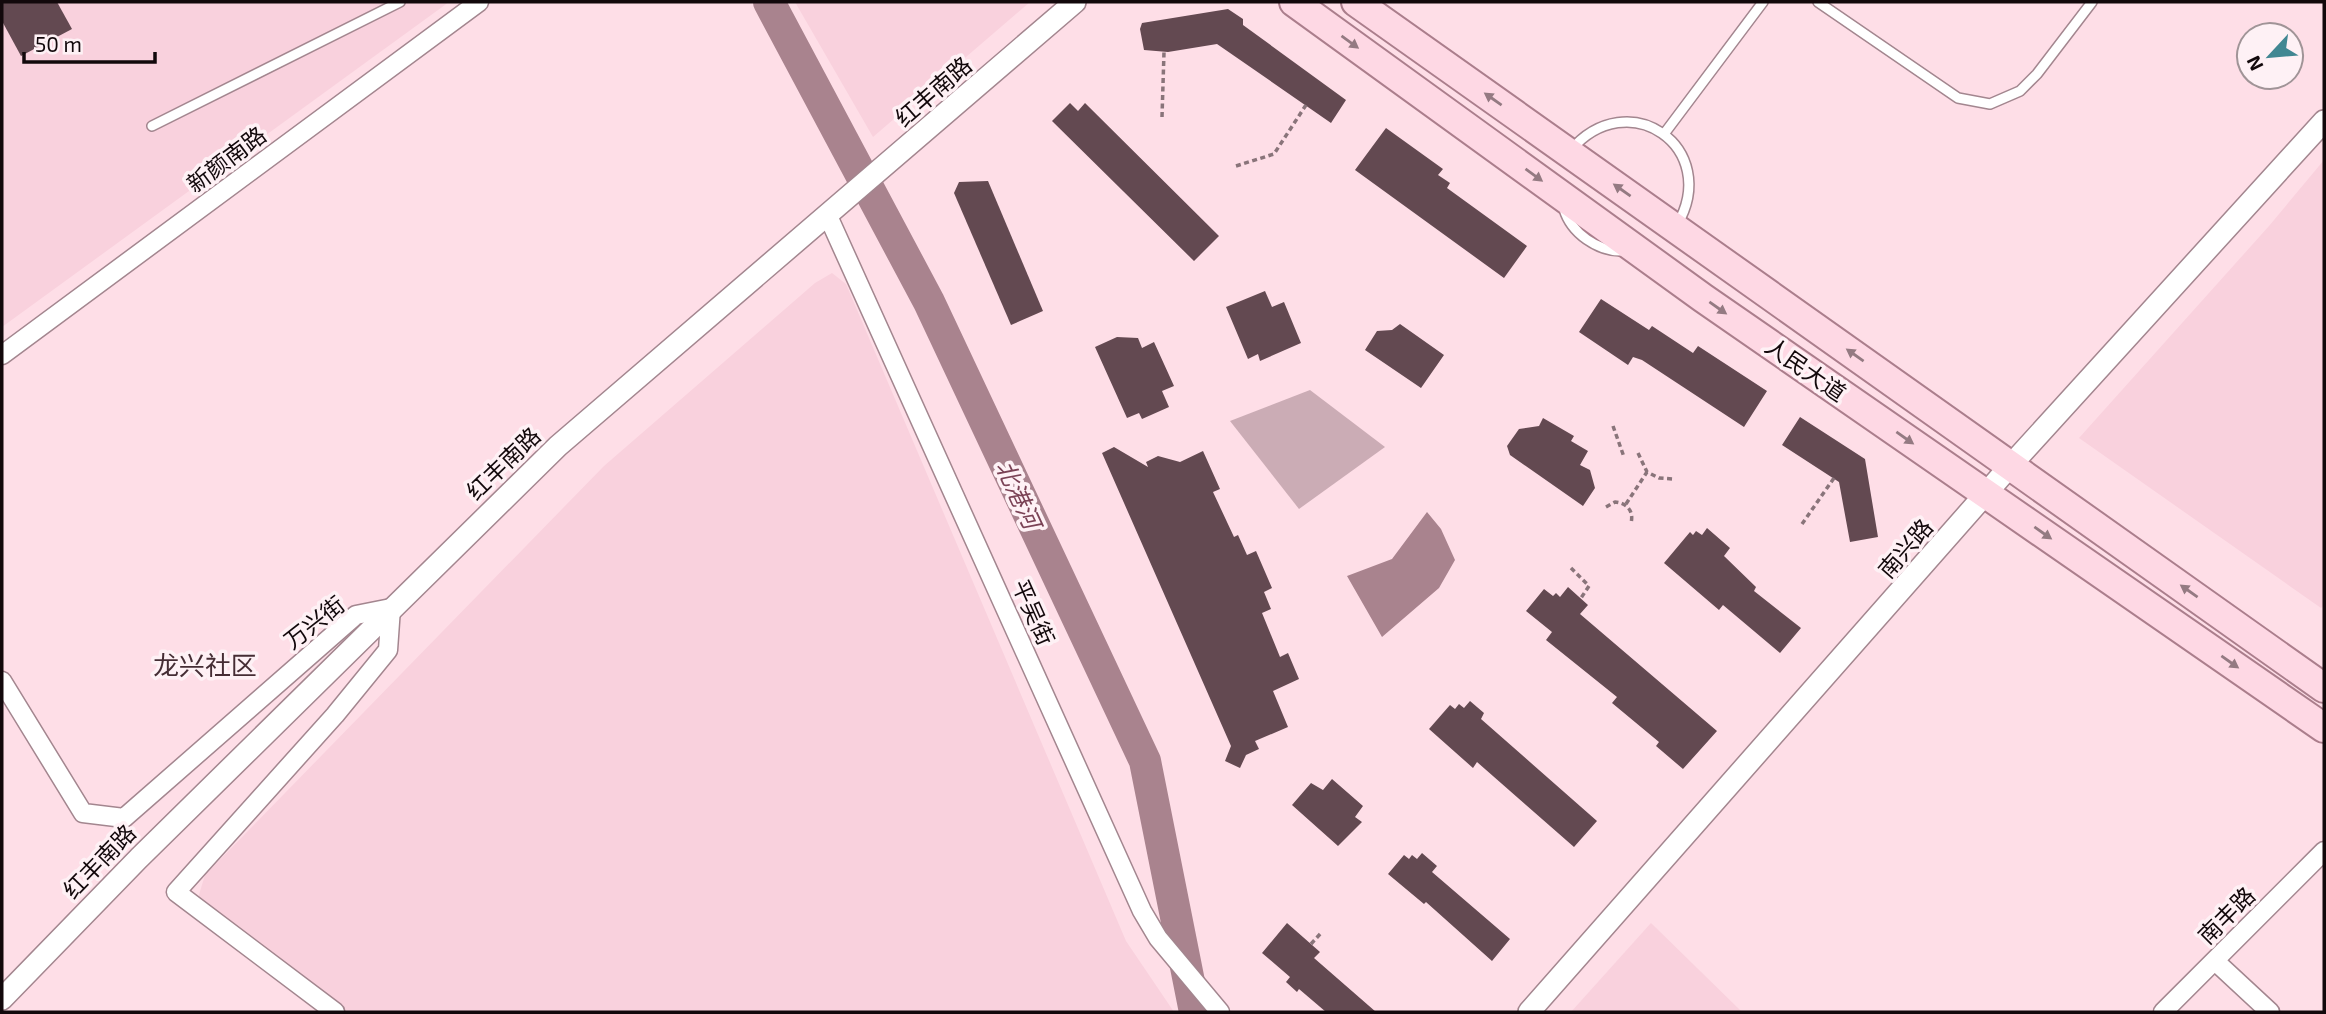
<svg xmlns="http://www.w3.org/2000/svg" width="2326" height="1014" viewBox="0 0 2326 1014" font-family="'Exo 2','Noto Sans SC',sans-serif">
	<rect width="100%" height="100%" fill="#fedee7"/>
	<g fill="#f9d1dd">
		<polygon points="2,2 449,2 2,327"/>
		<polygon points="795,2 1030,2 873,137"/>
		<polygon points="2324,160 2324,605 2321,608 2079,438 2269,226"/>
		<polygon points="832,273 846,284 1126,941 1174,1012 346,1012 211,919 198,898 205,875 604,466 815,283"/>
		<polygon points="1651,923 1742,1012 1571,1012"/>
	</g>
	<polygon fill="#cbacb5" points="1310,390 1385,447 1299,509 1230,421"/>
	<polygon fill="#a9838e" points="1427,512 1441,529 1455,560 1439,588 1382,637 1347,576 1392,559"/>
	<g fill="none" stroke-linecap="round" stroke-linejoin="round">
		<polyline stroke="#a9838e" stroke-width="32" points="769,2 929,302 1145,761 1195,1012"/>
	</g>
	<g fill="#634951">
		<polygon points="2,2 57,2 72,29 21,56 2,21"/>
		<polygon points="1228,9 1243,19 1243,25 1346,100 1331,123 1217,44 1168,52 1144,50 1140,29 1142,23"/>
		<polygon points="1070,103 1078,111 1085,103 1219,236 1194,261 1052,121"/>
		<polygon points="1386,128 1443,169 1438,175 1450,183 1447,188 1527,246 1504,278 1355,170"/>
		<polygon points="988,181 1043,311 1011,325 954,193 959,182"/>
		<polygon points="1265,291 1272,307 1284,302 1301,343 1260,361 1258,354 1248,359 1226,307"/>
		<polygon points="1601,299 1649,330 1652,326 1693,353 1698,346 1767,391 1744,427 1642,360 1633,357 1628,365 1579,332"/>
		<polygon points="1400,324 1444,355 1421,388 1365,350 1377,331 1392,330"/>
		<polygon points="1117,337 1138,338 1142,348 1154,342 1174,386 1162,391 1169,407 1142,419 1139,413 1127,418 1095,347"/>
		<polygon points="1800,417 1865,459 1878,537 1850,542 1839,482 1782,445"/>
		<polygon points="1543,418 1574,436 1571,441 1588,451 1580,465 1590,470 1595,488 1583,506 1510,455 1507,446 1519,429 1539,426"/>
		<polygon points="1114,447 1148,467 1146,462 1158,456 1180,462 1203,451 1220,489 1213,492 1234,537 1238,535 1247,555 1256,551 1272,588 1264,592 1271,609 1262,613 1280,657 1288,653 1299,679 1273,691 1288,727 1255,741 1259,749 1246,755 1240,768 1225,761 1231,746 1102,453"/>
		<polygon points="1707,528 1730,548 1724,556 1756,587 1754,591 1801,628 1780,653 1723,605 1719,610 1664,563 1690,532 1693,535 1696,531 1702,535"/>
		<polygon points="1568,587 1588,605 1580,614 1717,731 1683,769 1656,746 1659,742 1612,703 1617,697 1546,640 1552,632 1526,611 1544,589 1553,596 1556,593 1560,597"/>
		<polygon points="1470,701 1484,713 1481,719 1597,821 1574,847 1477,762 1473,768 1429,729 1450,705 1455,709 1459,704 1464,708"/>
		<polygon points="1332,779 1363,806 1355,817 1362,822 1338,846 1292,805 1311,783 1323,790"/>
		<polygon points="1422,853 1437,866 1432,872 1510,939 1492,961 1426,902 1424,904 1388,874 1404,855 1409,859 1412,855 1417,859"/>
		<polygon points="1287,923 1320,952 1314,958 1376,1012 1326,1012 1299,989 1297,992 1286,982 1290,977 1262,953"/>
	</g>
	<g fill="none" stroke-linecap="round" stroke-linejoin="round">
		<defs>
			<g id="service">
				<polyline points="1818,2 1958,98 1990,104 2020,91 2037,74 2092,2"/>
				<polyline points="152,126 400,2"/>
				<polyline points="1664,134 1763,2"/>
				<path d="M1570 151C1628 82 1722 148 1677 225"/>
				<path d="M1564 209C1571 233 1598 252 1623 251"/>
			</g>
			<g id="minor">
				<polyline points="828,216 1142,911 1158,938 1220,1012"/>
				<polyline points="2,355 479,2"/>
				<polyline points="2,681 83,813 124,818 356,615 391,608 388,650 335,715 176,892 335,1012"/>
				<polyline points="2215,961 2270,1012"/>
				<polyline points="2163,1012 2324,851"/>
			</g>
			<g id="tertiary">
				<polyline points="2,999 139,858 558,446 1075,2"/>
				<polyline points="1529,1012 2011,465 2324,121"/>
			</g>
			<g id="primary">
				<polyline points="1294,2 1703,298 2324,728"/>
				<polyline points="1356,2 2324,688"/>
			</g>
		</defs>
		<use href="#service" stroke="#a3868f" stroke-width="12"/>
		<use href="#minor" stroke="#a3868f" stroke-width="21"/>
		<use href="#tertiary" stroke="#a3868f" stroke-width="24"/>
		<use href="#primary" stroke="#ab7e8c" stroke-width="32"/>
		<g stroke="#89747a" stroke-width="3.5" stroke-dasharray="5 3.5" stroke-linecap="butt">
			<polyline points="1162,117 1164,52"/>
			<polyline points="1236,166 1274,154 1306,105"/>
			<polyline points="1613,426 1624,457"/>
			<polyline points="1638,453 1647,472 1659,478 1673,479"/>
			<polyline points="1626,504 1647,472"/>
			<path d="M1606 507 1615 502C1627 503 1634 511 1631 523"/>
			<polyline points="1802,524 1834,478"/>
			<polyline points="1571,568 1589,586 1581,598"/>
			<polyline points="1311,944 1321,933"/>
		</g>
		<use href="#service" stroke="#fff" stroke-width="9"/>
		<use href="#minor" stroke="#fff" stroke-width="18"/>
		<use href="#tertiary" stroke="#fff" stroke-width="21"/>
		<use href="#primary" stroke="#fed8e4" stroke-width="28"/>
	</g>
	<defs><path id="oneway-solid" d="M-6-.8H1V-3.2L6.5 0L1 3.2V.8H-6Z" transform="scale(1.75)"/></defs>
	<g fill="#947a82">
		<use href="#oneway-solid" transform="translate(1350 42) rotate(36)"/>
		<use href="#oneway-solid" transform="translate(1493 99) rotate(-145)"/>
		<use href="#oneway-solid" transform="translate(1534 175) rotate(36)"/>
		<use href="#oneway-solid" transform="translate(1622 190) rotate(-145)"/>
		<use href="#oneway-solid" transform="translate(1718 308) rotate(35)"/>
		<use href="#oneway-solid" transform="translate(1855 355) rotate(-145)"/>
		<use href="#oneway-solid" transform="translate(1905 438) rotate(35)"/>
		<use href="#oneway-solid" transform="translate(2043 533) rotate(35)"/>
		<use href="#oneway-solid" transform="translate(2189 591) rotate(-145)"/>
		<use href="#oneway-solid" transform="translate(2230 662) rotate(35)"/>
	</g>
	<g text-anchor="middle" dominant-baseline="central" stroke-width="7" stroke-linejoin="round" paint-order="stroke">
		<g font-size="23" fill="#12080b" stroke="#fef1f5">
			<text transform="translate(933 91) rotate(-41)">红丰南路</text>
			<text transform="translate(226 159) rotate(-37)">新颜南路</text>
			<text transform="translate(1806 369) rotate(35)">人民大道</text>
			<text transform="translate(503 463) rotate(-44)">红丰南路</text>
			<text transform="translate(1905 548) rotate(-49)">南兴路</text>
			<text transform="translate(1034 612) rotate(66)">平吴街</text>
			<text transform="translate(314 622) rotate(-38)">万兴街</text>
			<text transform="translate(99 861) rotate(-46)">红丰南路</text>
			<text transform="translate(2226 915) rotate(-45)">南丰路</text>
		</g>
		<g font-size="24" font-style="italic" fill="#7a4255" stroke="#fef1f5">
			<text transform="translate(1019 494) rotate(65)">北港河</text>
		</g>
		<g font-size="26" fill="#452d34" stroke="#fef1f5">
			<text x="205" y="664">龙兴社区</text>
		</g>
	</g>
	<rect width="2326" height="1014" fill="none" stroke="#12080b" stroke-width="7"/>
	<g transform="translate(2270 56) rotate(244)"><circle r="33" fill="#fef1f5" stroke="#a09497" stroke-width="2"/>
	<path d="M0-5L12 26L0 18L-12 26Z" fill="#418792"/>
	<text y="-10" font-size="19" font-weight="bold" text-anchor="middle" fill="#12080b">N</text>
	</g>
	<path d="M24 52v10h131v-10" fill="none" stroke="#12080b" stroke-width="3.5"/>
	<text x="35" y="52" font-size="21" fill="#12080b" stroke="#fef1f5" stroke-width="5" paint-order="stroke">50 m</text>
</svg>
